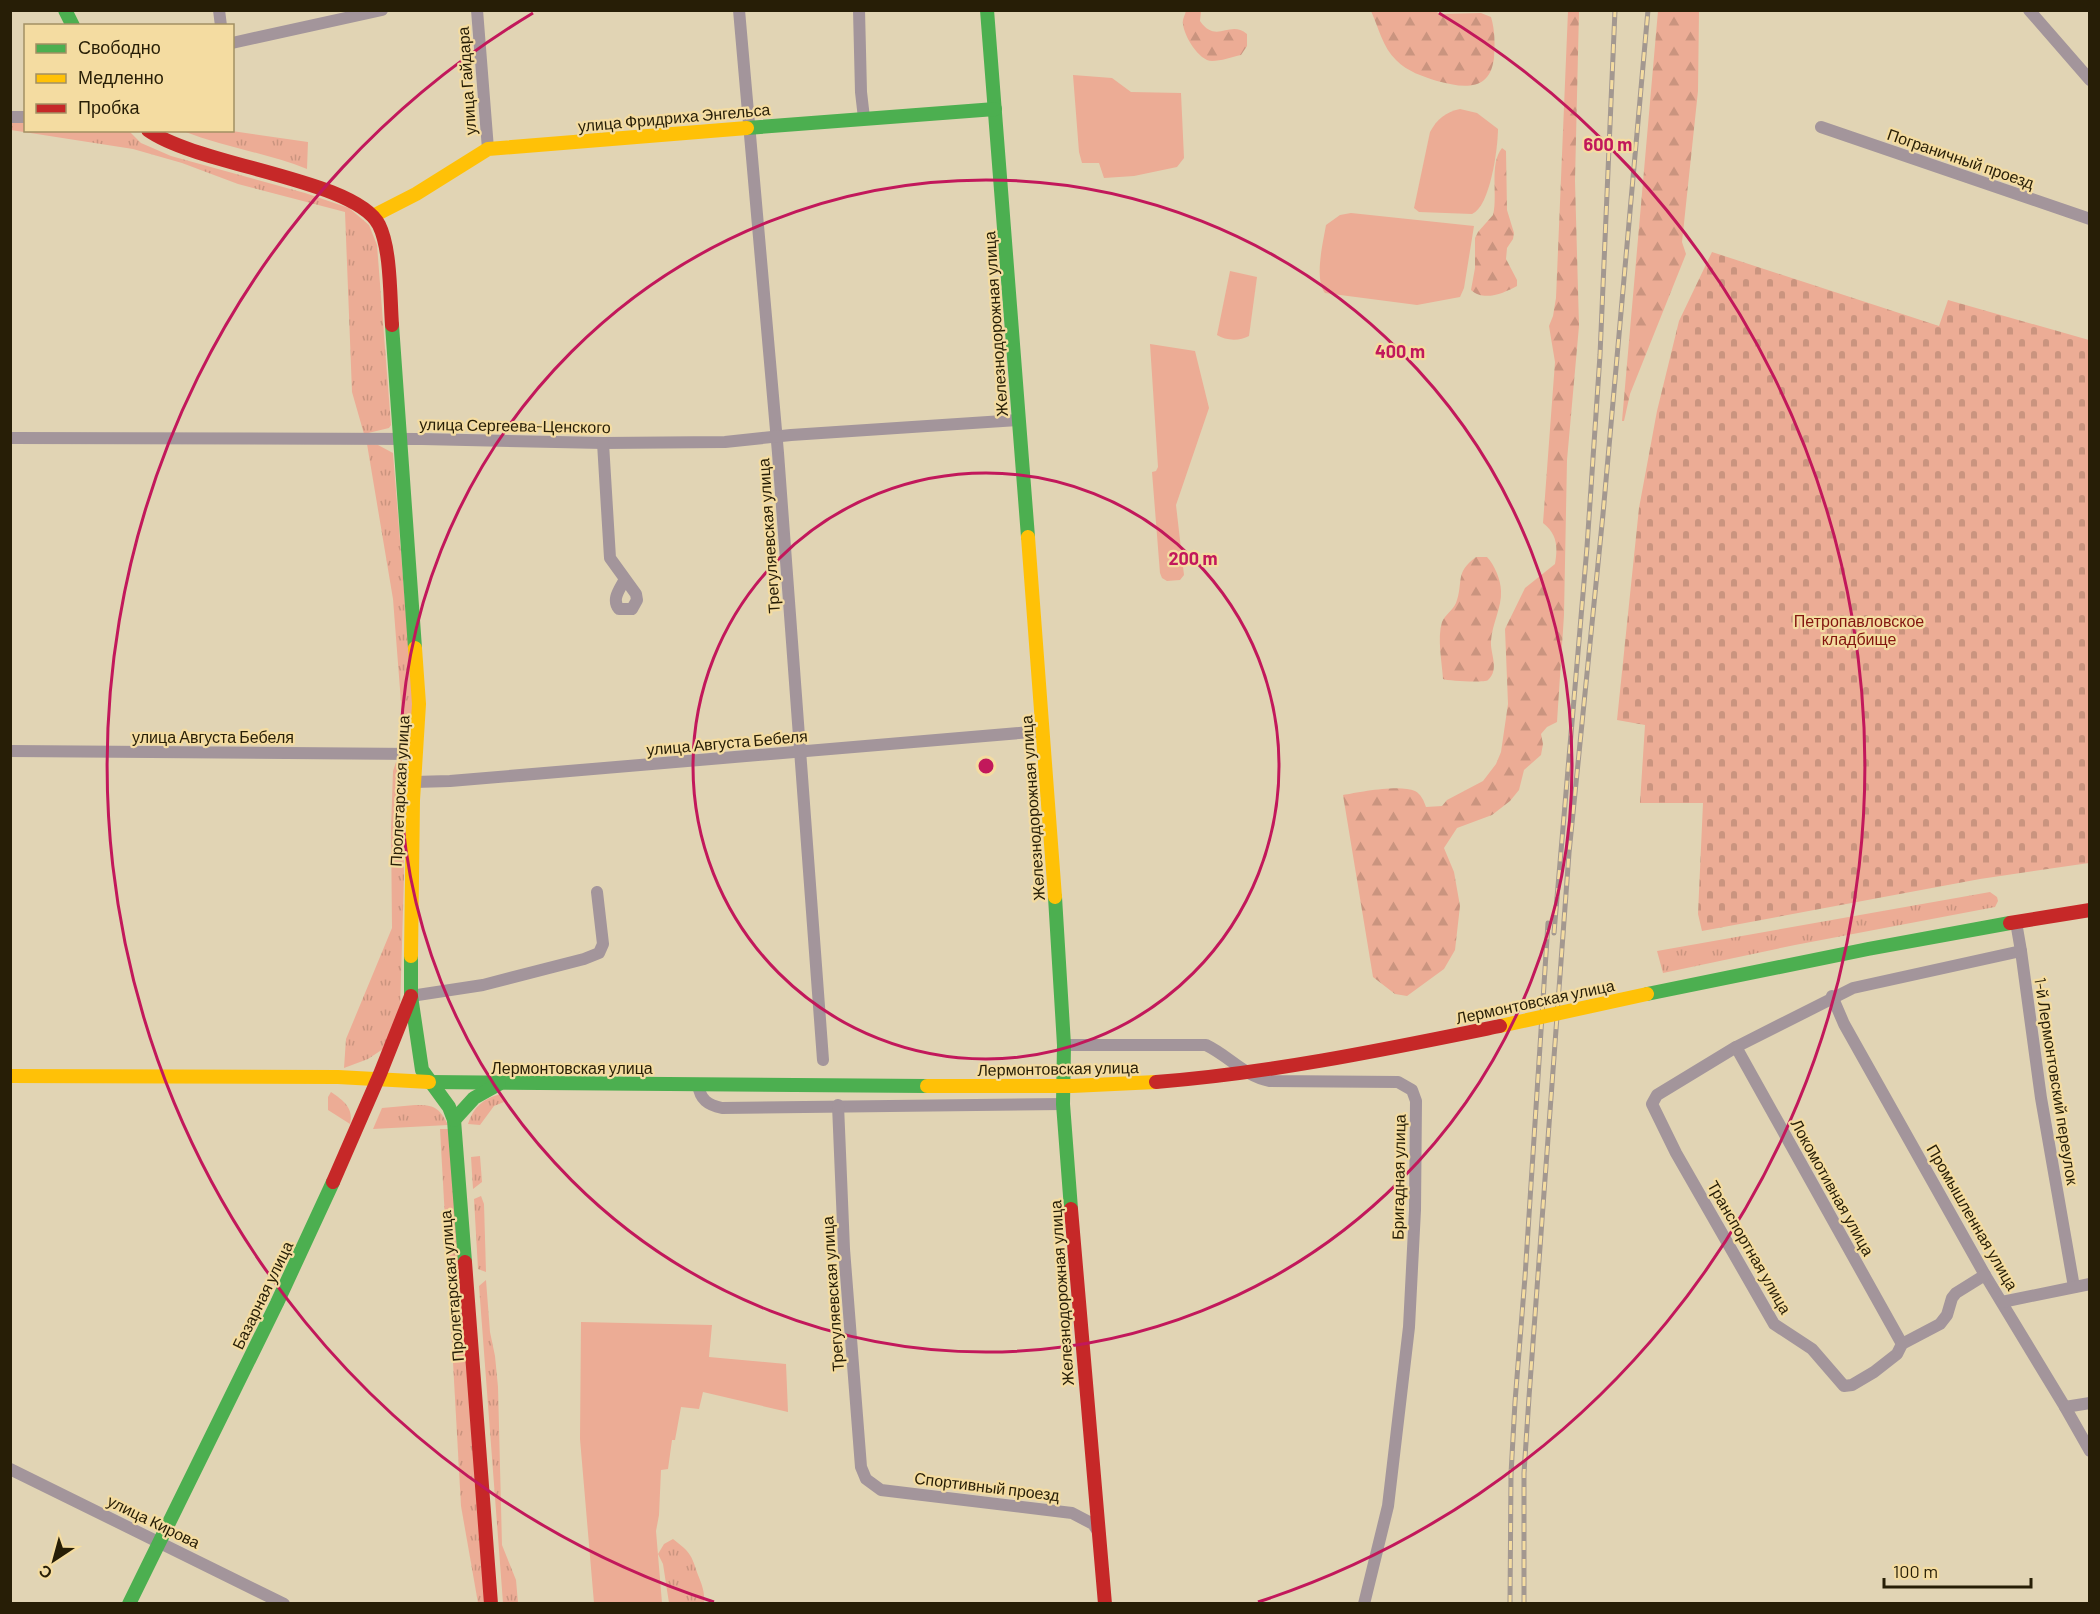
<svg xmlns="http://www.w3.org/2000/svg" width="2100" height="1614" viewBox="0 0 2100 1614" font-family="Barlow,sans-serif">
	<defs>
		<pattern id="grass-tufts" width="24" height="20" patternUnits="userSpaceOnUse" patternTransform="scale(1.5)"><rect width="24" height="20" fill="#ecac95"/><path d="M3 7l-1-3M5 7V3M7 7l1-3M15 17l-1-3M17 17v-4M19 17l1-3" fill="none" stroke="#ca947f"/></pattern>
		<pattern id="forest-firs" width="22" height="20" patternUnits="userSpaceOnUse" patternTransform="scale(1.5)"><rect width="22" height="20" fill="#ecac95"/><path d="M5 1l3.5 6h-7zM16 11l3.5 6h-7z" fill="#ca947f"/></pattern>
		<pattern id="cemetery-stones" width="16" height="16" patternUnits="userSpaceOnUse" patternTransform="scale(1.5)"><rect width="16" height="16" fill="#ecac95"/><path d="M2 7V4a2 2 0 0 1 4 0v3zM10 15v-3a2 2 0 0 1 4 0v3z" fill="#ca947f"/></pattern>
	</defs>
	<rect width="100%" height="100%" fill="#e1d4b4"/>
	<g fill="url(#grass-tufts)">
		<polygon points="11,122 25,123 26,130 129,131 141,143 171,156 305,193 349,208 369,225 377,245 391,425 389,428 364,434 352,392 345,212 238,184 182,163 133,149 11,130"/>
		<path d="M183 131H232L308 142 307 169C267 153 223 147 183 131Z"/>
		<polygon points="367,444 378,445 393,453 414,715 409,745 401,749 402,715 393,599"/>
		<polygon points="396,762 401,768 403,788 404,877 400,1010 386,1047 368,1059 344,1068 346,1039 392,928 391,828 393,771"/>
		<polygon points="1990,892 1997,897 1998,901 1995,907 1795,945 1663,973 1657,951"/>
		<path d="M331 1092C343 1100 354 1108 350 1124L328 1110V1097Z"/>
		<path d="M501 1094 504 1102 494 1106 480 1125 468 1124C473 1107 484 1098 501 1094Z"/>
		<path d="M415 1105C434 1105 439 1107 448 1125L373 1129 382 1108Z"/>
		<polygon points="440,1129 449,1129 487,1603 478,1603 461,1506"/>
		<polygon points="480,1156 482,1182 473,1189 471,1157"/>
		<polygon points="481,1196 484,1204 486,1272 478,1269 474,1199"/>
		<polygon points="486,1280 490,1332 495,1356 498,1387 502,1545 516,1580 518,1603 503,1603 479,1286"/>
		<path d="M673 1539C691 1553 691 1554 698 1575 702 1585 705 1592 704 1603H669L663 1564 658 1554 664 1544Z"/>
	</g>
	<g fill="url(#forest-firs)">
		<path d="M1186 11H1201L1200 21C1217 45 1229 19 1247 34V46L1241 55C1232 57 1221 61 1212 61 1199 61 1184 36 1183 24 1182 20 1185 15 1186 11Z"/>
		<path d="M1435 11 1440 14 1481 13 1491 17C1495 30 1495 44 1494 58 1490 92 1463 88 1437 81 1422 76 1408 72 1396 60 1383 48 1378 26 1371 11Z"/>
		<path d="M1568 11H1579L1575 181 1579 326 1567 460 1564 615 1557 722 1547 727 1541 734 1543 744 1541 755 1524 770 1519 790 1510 801 1492 815 1457 828 1444 848 1454 872 1460 906 1455 950 1444 969 1407 996 1395 994 1373 977 1343 795C1359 792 1400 784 1415 791 1421 794 1424 801 1426 807L1442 806 1447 800 1483 781 1496 764 1501 752 1508 704 1505 629 1525 588 1555 564C1558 546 1557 534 1543 523L1555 362 1549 326 1553 316 1556 298Z"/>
		<polygon points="1658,11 1699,11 1698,91 1682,242 1686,254 1630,394 1624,421 1622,421"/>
		<path d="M1502 148 1506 151 1507 210 1514 233 1513 239 1507 248 1506 259 1517 280V286C1504 293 1484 302 1471 290L1475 268V238L1478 232 1493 215C1498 196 1489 164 1502 148Z"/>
		<path d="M1476 557H1487C1494 564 1501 580 1501 591 1502 607 1492 624 1491 641 1490 654 1500 669 1488 680 1485 683 1448 681 1443 679 1442 662 1437 638 1442 622 1445 615 1453 610 1456 603 1464 582 1454 573 1476 557Z"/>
	</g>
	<polygon fill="url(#cemetery-stones)" points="1712,252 1939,326 1948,300 2089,340 2089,863 1980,879 1702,931 1698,914 1703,803 1640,803 1645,725 1617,720 1639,508 1657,411 1679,321"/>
	<g fill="#ecac95">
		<polygon points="1073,75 1112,78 1131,92 1181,93 1184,158 1177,167 1134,176 1104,178 1099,163 1082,163 1079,152"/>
		<path d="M1460 109 1477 113 1498 129C1498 148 1490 207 1472 214L1419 212 1414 208 1430 132C1437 119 1446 112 1460 109Z"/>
		<path d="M1351 213 1474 226 1464 288 1460 297 1417 305 1325 293C1314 279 1323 243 1326 225L1340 215Z"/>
		<path d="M1230 271 1257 277 1249 336C1240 341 1226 341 1217 335Z"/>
		<polygon points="1150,344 1195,351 1209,408 1176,505 1184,575 1180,580 1167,581 1162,578 1160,573 1152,472 1156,471 1158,467"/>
		<polygon points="581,1322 712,1325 709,1357 786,1364 788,1412 703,1392 699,1409 681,1407 675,1440 672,1440 668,1469 661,1470 659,1515 656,1531 662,1603 594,1603 580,1439"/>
	</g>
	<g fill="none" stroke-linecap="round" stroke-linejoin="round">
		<g stroke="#a3959b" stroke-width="12">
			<polyline points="219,10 221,26"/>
			<polyline points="477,10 488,149"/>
			<polyline points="739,10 778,453 823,1060"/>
			<polyline points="859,10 861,92 864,118"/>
			<polyline points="2029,10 2090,80"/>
			<polyline points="232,43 382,10"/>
			<polyline points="10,117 26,117"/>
			<polyline points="1821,127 2090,219"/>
			<polyline points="10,438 422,439 603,443 725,442 791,435 1019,420"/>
			<path d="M603 443 610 558 636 594 637 600 632 609H619C611 599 620 589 625 579"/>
			<polyline points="10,751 416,754"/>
			<polyline points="414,782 450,781 1043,731"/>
			<polyline points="2021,951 2041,1098 2074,1287"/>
			<polyline points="411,996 483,985 584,959 599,953 603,944 597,892"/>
			<polyline points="1832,996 1844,1024 1985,1275 2065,1407 2090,1451"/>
			<path d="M1064 1045H1206C1229 1056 1244 1076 1270 1081L1398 1082 1412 1090 1416 1101 1415 1210 1409 1327 1388 1506 1364 1604"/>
			<polyline points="1736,1047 1902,1344"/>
			<path d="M698 1084C700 1100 708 1105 722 1108L1063 1104"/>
			<polyline points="838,1105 844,1249 861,1467 866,1479 881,1490 1072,1513 1093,1524 1099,1533"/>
			<polyline points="1985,1275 1956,1293 1952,1298 1947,1315 1940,1324 1902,1344 1897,1354 1874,1372 1852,1385 1844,1386 1812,1349 1774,1324 1676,1153 1652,1104 1657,1095 1736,1047 1853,988 2021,951 2016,922"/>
			<polyline points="2002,1302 2090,1284"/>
			<polyline points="2065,1407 2090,1403"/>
			<polyline points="10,1469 284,1604"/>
		</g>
		<g stroke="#4caf50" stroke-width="14">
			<polyline points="65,10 73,26"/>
			<polyline points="987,10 1028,537"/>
			<polyline points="747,128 995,109"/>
			<polyline points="392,325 415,648"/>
			<polyline points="1055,897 1064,1045 1063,1104 1071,1209"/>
			<polyline points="411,956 411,996 422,1070 449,1107 454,1120 465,1262"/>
			<polyline points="1647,994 1868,949 2010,923"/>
			<polyline points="429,1082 927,1086"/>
			<polyline points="454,1120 474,1098 499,1084"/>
			<polyline points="129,1604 277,1303 333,1182"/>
		</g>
		<g stroke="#ffc107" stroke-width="14">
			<polyline points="373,216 416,194 488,149 747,128"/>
			<polyline points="1028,537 1055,897"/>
			<polyline points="411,956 413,800 419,704 415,648"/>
			<polyline points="10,1076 338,1077 429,1082"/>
		</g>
		<g stroke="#c62828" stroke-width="14">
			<path d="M148 130C198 166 356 179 379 225 391 249 390 298 392 325"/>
			<polyline points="2010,923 2090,910"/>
			<polyline points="333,1182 380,1074 411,996"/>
			<polyline points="1071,1209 1105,1604"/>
			<polyline points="465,1262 491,1604"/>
		</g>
		<defs>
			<g id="rail">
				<polyline points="1554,933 1587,547 1600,355 1615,10"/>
				<polyline points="1510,1604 1511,1474 1515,1402 1525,1277 1548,923"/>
				<polyline points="1524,1604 1524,1473 1529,1397 1569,853 1603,514 1648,10"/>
			</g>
		</defs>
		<use href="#rail" stroke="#a39890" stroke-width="5"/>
		<use href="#rail" stroke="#f4dca1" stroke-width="3" stroke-dasharray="9" stroke-linecap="butt"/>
		<g stroke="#ffc107" stroke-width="14">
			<polyline points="1500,1026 1647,994"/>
			<polyline points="927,1086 1072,1086 1156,1082"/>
		</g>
		<path stroke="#c62828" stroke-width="14" d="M1156 1082C1272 1073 1387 1049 1500 1026"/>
	</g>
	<g fill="none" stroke="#c2185b" stroke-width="3">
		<circle cx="986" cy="766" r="293"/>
		<circle cx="986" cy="766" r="586"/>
		<path d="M714 1602A879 879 0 0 1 533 13M1439 13A879 879 0 0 1 1258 1602"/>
	</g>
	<g text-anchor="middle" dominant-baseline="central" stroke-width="4.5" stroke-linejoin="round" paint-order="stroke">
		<g font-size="16" fill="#271e06" stroke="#f4dca1">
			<text transform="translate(466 81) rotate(-94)">улица Гайдара</text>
			<text transform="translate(674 117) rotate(-5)">улица Фридриха Энгельса</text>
			<text transform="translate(1961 158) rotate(19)">Пограничный проезд</text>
			<text transform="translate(995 324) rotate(-94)">Железнодорожная улица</text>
			<text transform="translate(515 425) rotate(1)">улица Сергеева-Ценского</text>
			<text transform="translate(768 536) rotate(-94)">Трегуляевская улица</text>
			<text x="213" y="736">улица Августа Бебеля</text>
			<text transform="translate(727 742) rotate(-5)">улица Августа Бебеля</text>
			<text transform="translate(399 791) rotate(-87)">Пролетарская улица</text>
			<text transform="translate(1032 808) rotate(-94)">Железнодорожная улица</text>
			<text transform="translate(1535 1001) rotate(-12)">Лермонтовская улица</text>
			<text x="572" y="1067">Лермонтовская улица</text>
			<text transform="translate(1058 1068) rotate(-1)">Лермонтовская улица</text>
			<text transform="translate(2057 1081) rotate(81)">1-й Лермонтовский переулок</text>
			<text transform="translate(1398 1177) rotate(-89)">Бригадная улица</text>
			<text transform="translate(1833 1187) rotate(61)">Локомотивная улица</text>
			<text transform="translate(1973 1217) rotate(60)">Промышленная улица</text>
			<text transform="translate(1750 1247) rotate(60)">Транспортная улица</text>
			<text transform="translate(451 1286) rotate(-95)">Пролетарская улица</text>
			<text transform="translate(1061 1293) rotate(-94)">Железнодорожная улица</text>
			<text transform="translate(832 1294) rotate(-94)">Трегуляевская улица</text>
			<text transform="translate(262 1295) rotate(-64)">Базарная улица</text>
			<text transform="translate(987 1486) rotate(7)">Спортивный проезд</text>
			<text transform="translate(154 1521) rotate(26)">улица Кирова</text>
		</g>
		<g font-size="16" fill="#82150f" stroke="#f4dca1">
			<text x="1859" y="620">Петропавловское<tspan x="1859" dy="18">кладбище</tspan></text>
		</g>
	</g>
	<circle cx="986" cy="766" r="9" fill="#c2185b" stroke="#f4dca1" stroke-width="3"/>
	<g font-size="18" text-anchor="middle" font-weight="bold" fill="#c2185b" stroke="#f4dca1" stroke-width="4.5" stroke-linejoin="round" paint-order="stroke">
		<text x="1608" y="151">600 m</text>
		<text x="1400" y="358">400 m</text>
		<text x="1193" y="565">200 m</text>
	</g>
	<rect width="2100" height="1614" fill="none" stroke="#271e06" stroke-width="24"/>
	<rect x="24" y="24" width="210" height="108" fill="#f4dca1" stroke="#a29063" stroke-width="1.5"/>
	<rect x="36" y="44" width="30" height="9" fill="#4caf50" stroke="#a29063" stroke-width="1.5"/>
	<text x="78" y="54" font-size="18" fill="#271e06">Свободно</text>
	<rect x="36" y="74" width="30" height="9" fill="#ffc107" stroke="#a29063" stroke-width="1.5"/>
	<text x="78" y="84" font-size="18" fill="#271e06">Медленно</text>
	<rect x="36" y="104" width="30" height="9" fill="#c62828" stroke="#a29063" stroke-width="1.5"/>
	<text x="78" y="114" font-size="18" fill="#271e06">Пробка</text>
	<g transform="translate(54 1560) rotate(216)" stroke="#f4dca1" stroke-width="4.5" paint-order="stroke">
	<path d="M0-4.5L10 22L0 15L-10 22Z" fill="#271e06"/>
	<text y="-9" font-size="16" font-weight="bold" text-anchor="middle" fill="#271e06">С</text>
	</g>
	<path d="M1884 1578v9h147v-9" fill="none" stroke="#271e06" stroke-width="3"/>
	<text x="1893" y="1578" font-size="18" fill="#271e06" stroke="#f4dca1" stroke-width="4.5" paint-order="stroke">100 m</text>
</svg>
